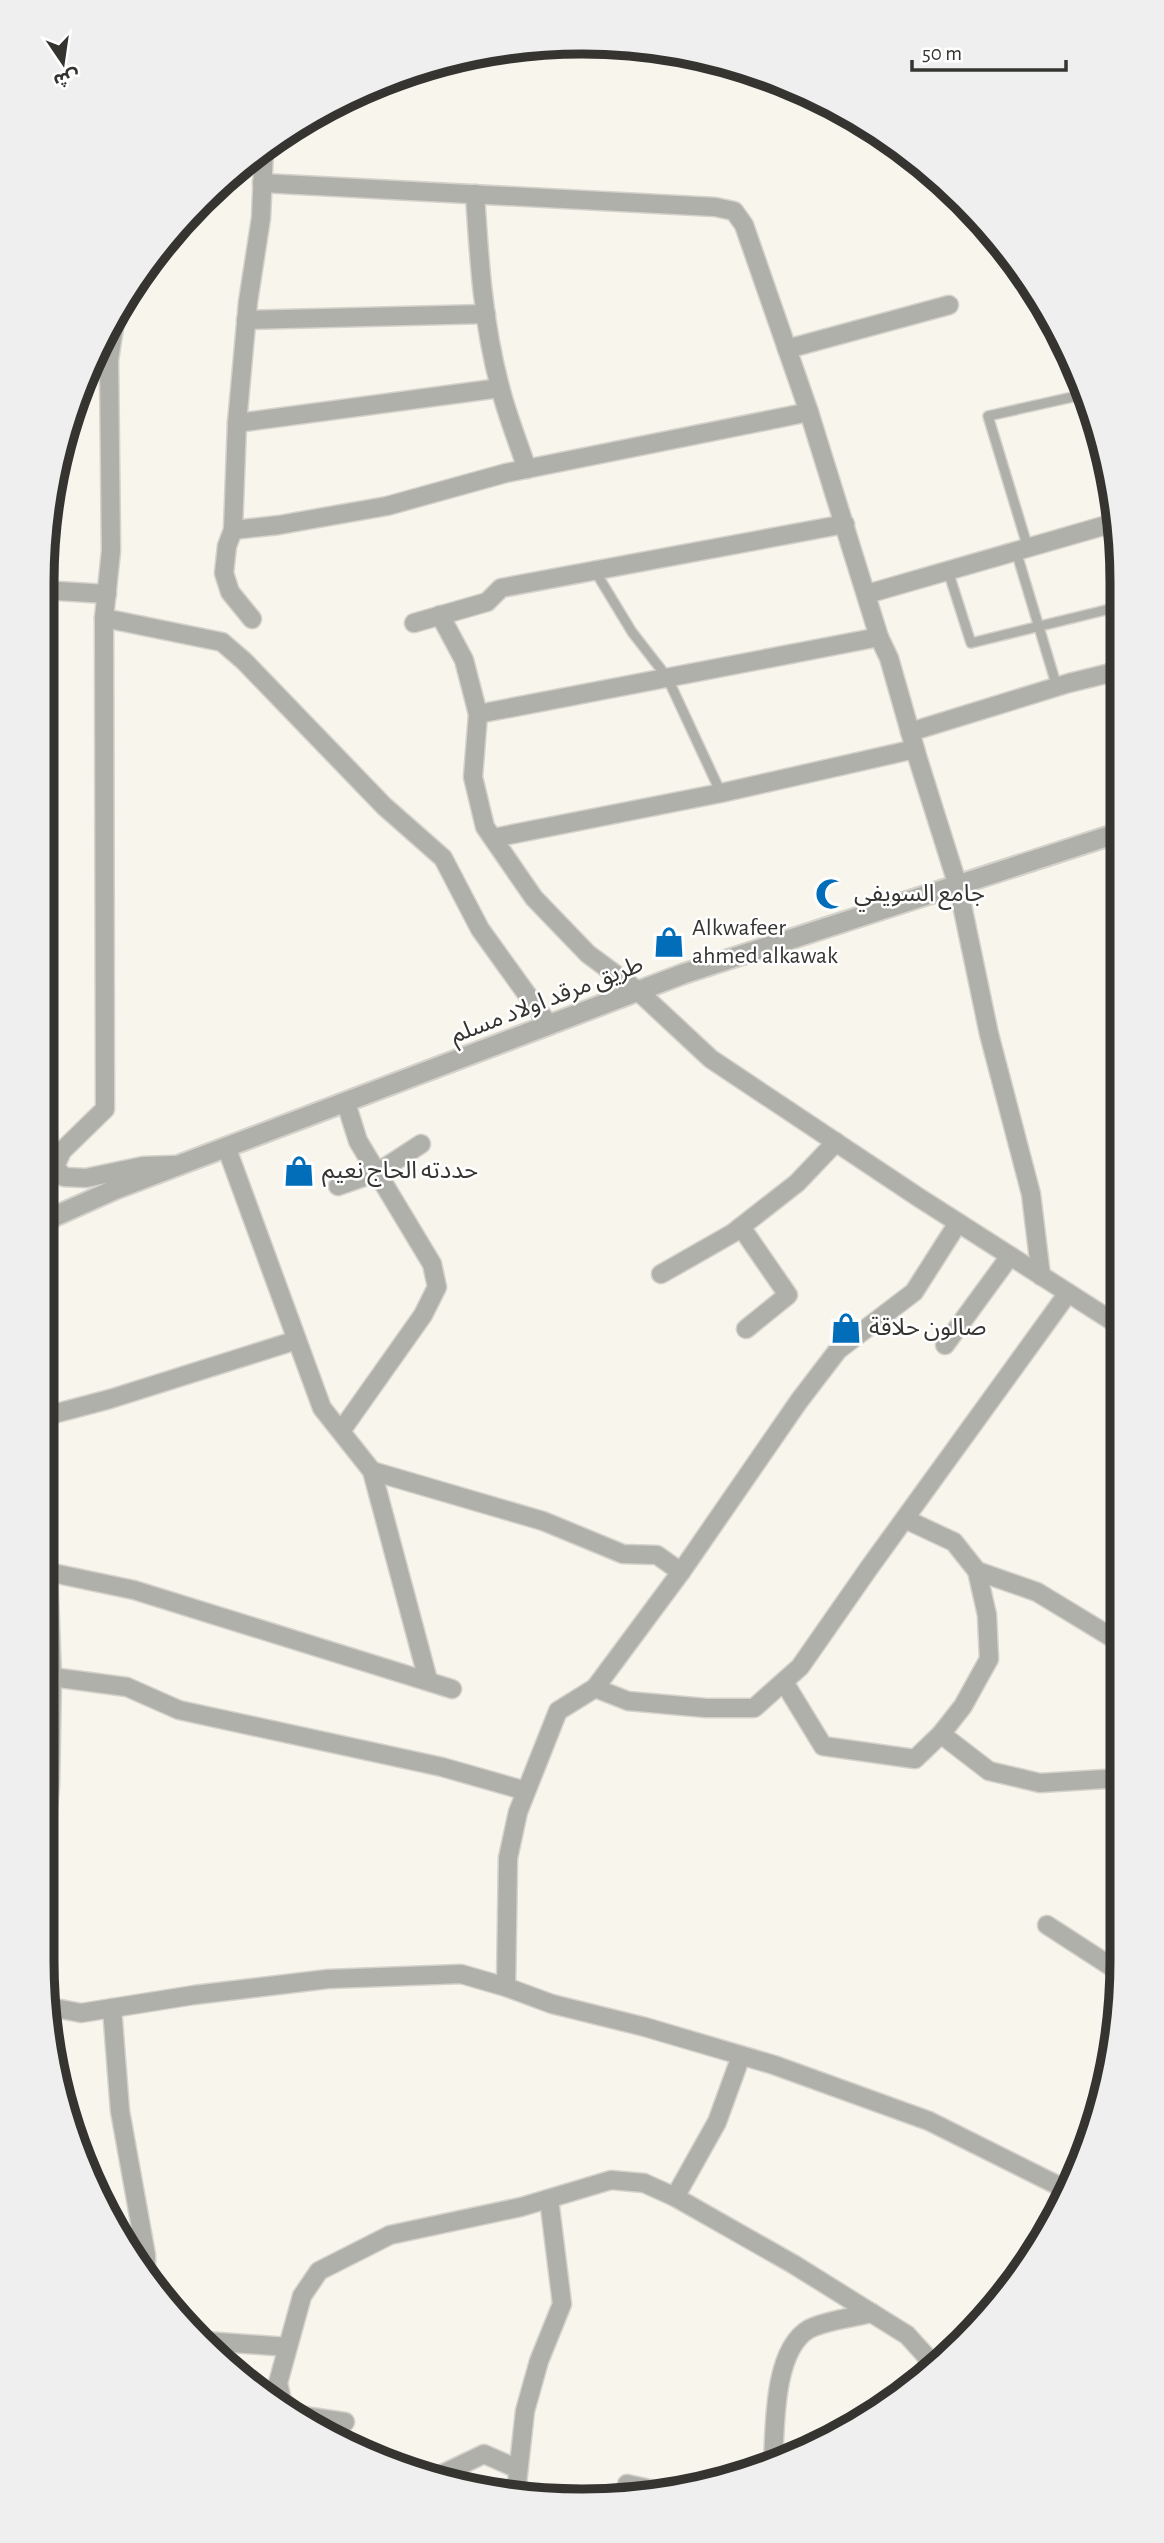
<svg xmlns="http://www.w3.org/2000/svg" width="1164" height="2543" viewBox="0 0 1164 2543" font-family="'Alegreya Sans','Noto Sans Arabic',sans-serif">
	<rect width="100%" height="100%" fill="#f7f5ec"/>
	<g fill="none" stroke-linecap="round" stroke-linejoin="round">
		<defs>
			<g id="service">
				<polyline points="1028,548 988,416 1086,394"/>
				<polyline points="1016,551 1057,687"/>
				<polyline points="595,571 632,632 667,677 721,793"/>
				<polyline points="948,571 971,643 1118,607"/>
			</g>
			<g id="minor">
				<polyline points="262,183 715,207 734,211 744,225 809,412 879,637 889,658 917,756 958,886 989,1034 1031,1194 1041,1276"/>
				<path d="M475 194C479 259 483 324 500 387 507 415 518 442 527 469"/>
				<polyline points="116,314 109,360 111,551 104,618 105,1109 62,1151 55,1167 64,1177 86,1178 143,1166 173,1165"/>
				<polyline points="246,320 486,314"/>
				<polyline points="787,349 949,305"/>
				<polyline points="237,423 500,388"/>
				<polyline points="233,530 279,525 387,506 506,473 809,412"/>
				<polyline points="42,590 107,594"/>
				<polyline points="867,594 1117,522"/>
				<polyline points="440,615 464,660 478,714 473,777 485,827 534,898 588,954 638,991 711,1059 918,1197 1120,1326"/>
				<polyline points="104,618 222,642 244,661 384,806 443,858 480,929 549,1025"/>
				<polyline points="252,619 230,592 224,573 227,546 233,530 237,423 248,302 261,218 264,148"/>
				<polyline points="414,623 487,602 501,588 845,524"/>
				<polyline points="478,714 879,637"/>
				<polyline points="910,732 1069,683 1118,671"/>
				<polyline points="493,838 721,793 915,749"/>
				<polyline points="227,1149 322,1408 372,1471 428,1680"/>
				<polyline points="338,1186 378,1172 421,1144"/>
				<polyline points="741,1227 788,1295 746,1329"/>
				<polyline points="661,1274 733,1233 797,1183 836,1142"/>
				<polyline points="945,1345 1010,1256"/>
				<polyline points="42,1417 110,1399 297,1340"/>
				<polyline points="341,1431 423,1315 437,1287 432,1264 358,1141 346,1103"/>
				<polyline points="372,1471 543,1521 623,1554 657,1555 681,1572"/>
				<polyline points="977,1571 1037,1592 1121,1643"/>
				<polyline points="48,1572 134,1590 452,1689"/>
				<polyline points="52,1677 127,1687 179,1710 442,1767 526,1791"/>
				<polyline points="784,1682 823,1746 915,1759 941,1734 963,1706 989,1659 987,1615 977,1571 954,1542 905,1519"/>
				<polyline points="595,1688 681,1572 799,1401 838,1350 914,1292 958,1223"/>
				<polyline points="941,1734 989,1771 1040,1783 1121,1778"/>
				<polyline points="42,1871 50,1785 52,1677 48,1572 42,1500"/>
				<polyline points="1047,1925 1121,1973"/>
				<polyline points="506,1987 508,1858 518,1812 558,1711 595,1688 628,1701 706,1708 754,1708 800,1667 869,1568 1068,1293"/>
				<polyline points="50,2007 81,2013 194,1995 328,1979 461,1974 506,1987 552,2004 645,2027 774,2065 929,2121 1067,2190"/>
				<polyline points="112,2008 120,2111 146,2255 146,2275"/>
				<polyline points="675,2197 717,2122 741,2056"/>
				<polyline points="205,2341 287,2347"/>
				<polyline points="345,2422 297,2415 282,2401 278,2383 302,2296 319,2271 390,2235 521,2207 611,2180 644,2183 675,2197 793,2264 907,2335 927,2357 928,2366"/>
				<path d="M773 2465C775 2427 773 2350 809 2329 824 2321 854 2317 872 2313"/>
				<polyline points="438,2476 484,2454 518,2469"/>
				<polyline points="516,2492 525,2411 539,2361 562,2304 549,2199"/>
				<polyline points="626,2495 627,2484 668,2493"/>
			</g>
			<polyline id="tertiary" points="42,1222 116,1189 683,974 1118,833"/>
		</defs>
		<use href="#service" stroke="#d4d2ca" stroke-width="12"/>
		<use href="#minor" stroke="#d4d2ca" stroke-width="21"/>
		<use href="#tertiary" stroke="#d4d2ca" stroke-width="23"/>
		<use href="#service" stroke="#b0b0ab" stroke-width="9"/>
		<use href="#minor" stroke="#b0b0ab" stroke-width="18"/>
		<use href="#tertiary" stroke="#b0b0ab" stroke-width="19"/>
		<polyline stroke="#5f5e5a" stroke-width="5" points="49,513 54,471"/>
	</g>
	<defs>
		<symbol id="mosque-bare" viewBox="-9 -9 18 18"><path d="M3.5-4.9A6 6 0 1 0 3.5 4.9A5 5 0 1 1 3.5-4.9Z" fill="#026eba" stroke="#fff" stroke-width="2.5" paint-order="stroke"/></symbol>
		<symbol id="shop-bare" viewBox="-9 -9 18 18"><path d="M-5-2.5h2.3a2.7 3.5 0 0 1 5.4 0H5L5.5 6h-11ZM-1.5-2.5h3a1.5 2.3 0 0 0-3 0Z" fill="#026eba" stroke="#fff" stroke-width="2.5" paint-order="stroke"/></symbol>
	</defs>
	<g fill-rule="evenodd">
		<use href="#mosque-bare" x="809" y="872" width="44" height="44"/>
		<use href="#shop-bare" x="647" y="920" width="44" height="44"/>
		<use href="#shop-bare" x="277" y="1149" width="44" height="44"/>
		<use href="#shop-bare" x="824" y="1306" width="44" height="44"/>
	</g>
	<g text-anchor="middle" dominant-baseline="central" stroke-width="5" stroke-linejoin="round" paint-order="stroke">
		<g font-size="24" fill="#353431" stroke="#fff" text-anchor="start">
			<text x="854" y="894">جامع السويفي</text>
			<text x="692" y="928">Alkwafeer<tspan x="692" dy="28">ahmed alkawak</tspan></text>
			<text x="322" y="1171">حددته الحاج نعيم</text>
			<text x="869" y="1328">صالون حلاقة</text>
		</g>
		<g font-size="24" fill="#353431" stroke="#fff">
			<text transform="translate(547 1000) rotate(-21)">طريق مرقد اولاد مسلم</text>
		</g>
	</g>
	<path d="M0 0H1164V2543H0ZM582 54H582A528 528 0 0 1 1110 582V1961A528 528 0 0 1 582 2489H582A528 528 0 0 1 54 1961V582A528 528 0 0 1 582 54Z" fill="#efefef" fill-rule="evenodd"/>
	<path fill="none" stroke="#353431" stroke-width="9" d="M582 54H582A528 528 0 0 1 1110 582V1961A528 528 0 0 1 582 2489H582A528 528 0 0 1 54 1961V582A528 528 0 0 1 582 54Z"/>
	<g transform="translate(63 63) rotate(167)" stroke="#ffffff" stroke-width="5" paint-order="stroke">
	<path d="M0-5L12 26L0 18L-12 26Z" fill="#353431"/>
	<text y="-10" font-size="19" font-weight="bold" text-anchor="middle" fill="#353431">ش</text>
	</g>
	<path d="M912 60v10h154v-10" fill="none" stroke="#353431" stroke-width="3.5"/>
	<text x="922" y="60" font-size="21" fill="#353431" stroke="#ffffff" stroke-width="5" paint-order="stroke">50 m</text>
</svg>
